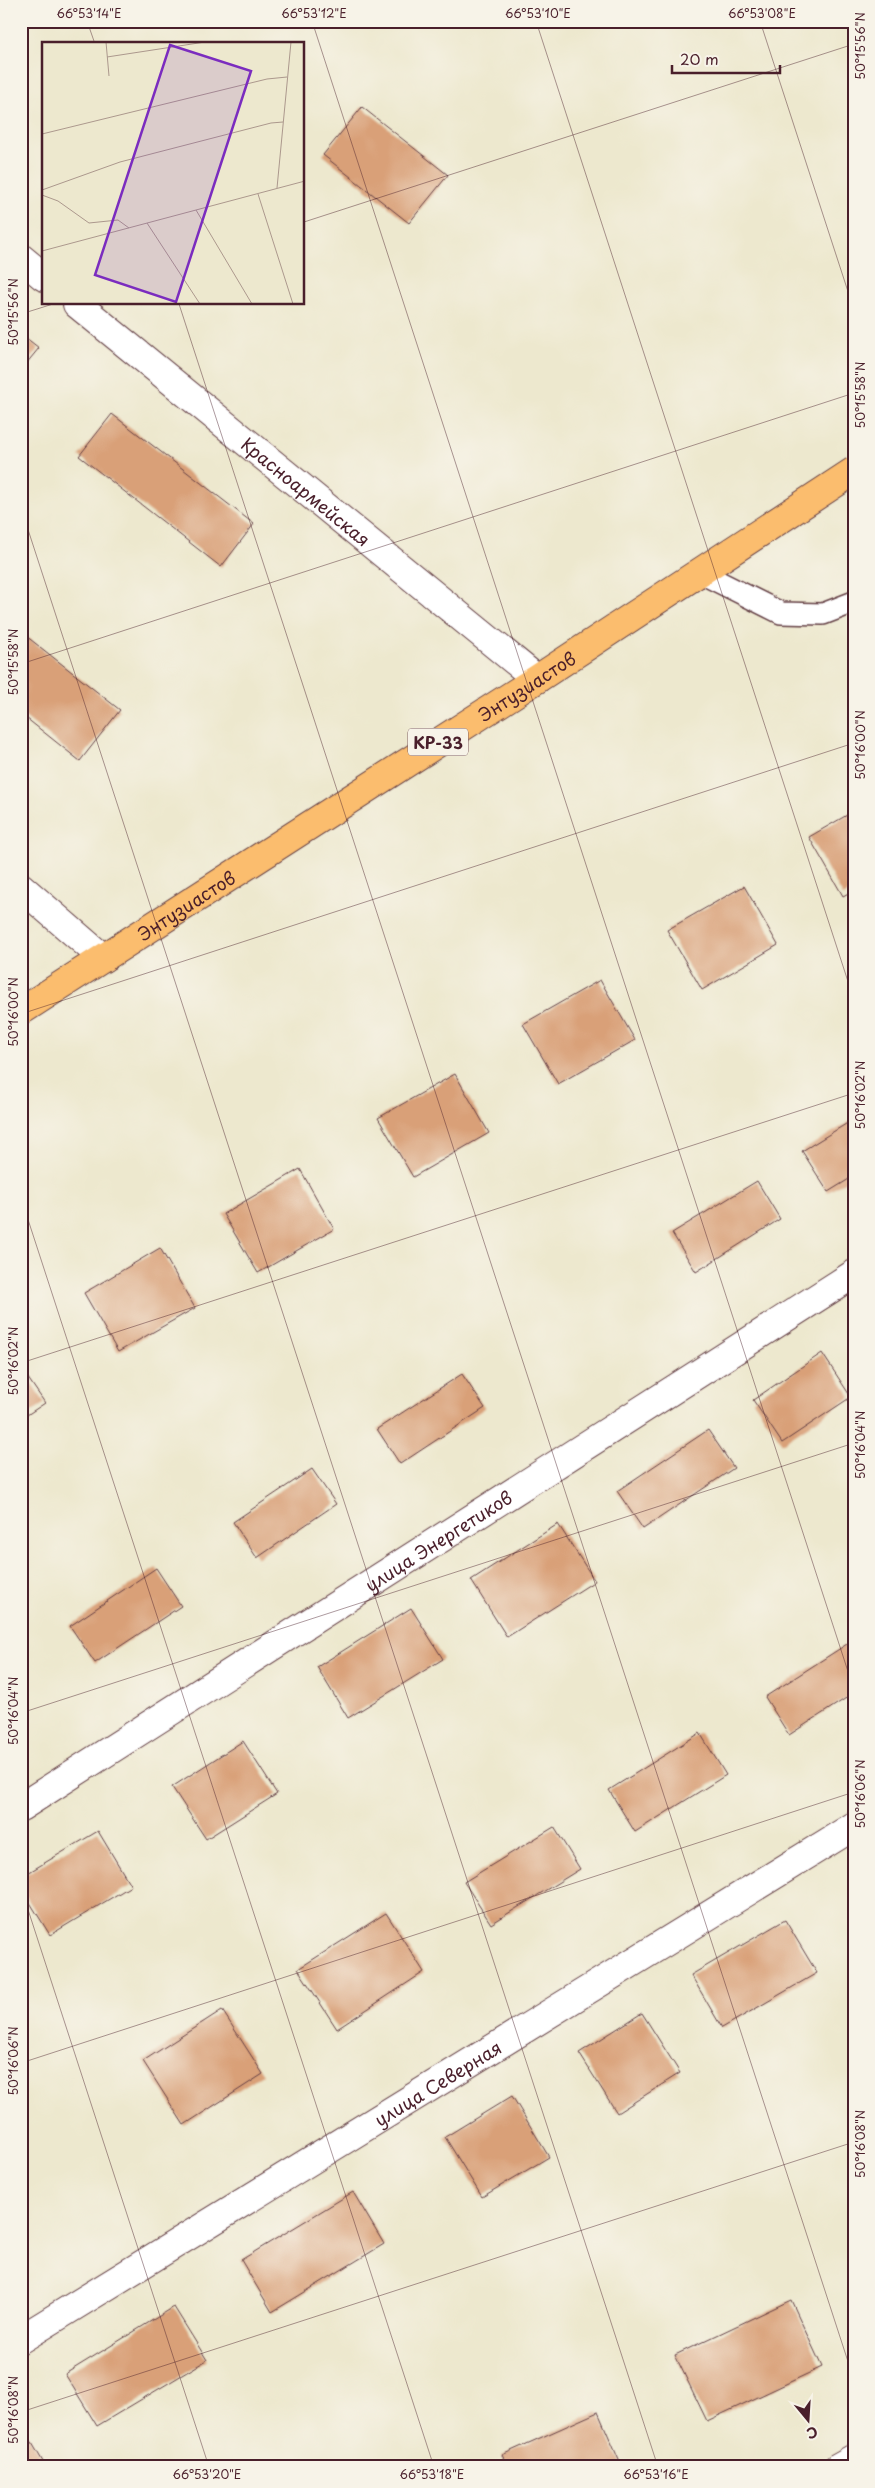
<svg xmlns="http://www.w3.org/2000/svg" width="875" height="2488" viewBox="0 0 875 2488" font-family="'Playpen Sans',sans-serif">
	<rect width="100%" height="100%" fill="#f7f3e8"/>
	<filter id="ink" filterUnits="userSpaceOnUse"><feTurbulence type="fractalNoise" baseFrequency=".02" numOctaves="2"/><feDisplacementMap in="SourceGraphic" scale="10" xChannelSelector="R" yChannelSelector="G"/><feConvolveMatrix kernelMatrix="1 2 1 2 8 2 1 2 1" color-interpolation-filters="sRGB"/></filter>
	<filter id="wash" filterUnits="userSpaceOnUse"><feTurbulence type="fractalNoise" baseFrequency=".0096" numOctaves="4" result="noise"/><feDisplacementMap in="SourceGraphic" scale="20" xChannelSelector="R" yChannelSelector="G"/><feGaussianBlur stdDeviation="1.12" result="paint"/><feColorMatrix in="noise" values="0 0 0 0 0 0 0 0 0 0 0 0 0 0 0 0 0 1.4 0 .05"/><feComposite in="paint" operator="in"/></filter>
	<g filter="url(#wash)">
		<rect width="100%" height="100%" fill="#ede8ce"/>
		<g id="blocks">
			<g fill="#d9a078">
				<polygon points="362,107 448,175 409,223 323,155"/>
				<polygon points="21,334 39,348 21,370"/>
				<polygon points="112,414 254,524 221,567 79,456"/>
				<polygon points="21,632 120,710 80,761 21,714"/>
				<polygon points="854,811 854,890 843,896 809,837"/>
				<polygon points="744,886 778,945 702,990 667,930"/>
				<polygon points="600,980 635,1040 558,1084 523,1024"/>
				<polygon points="455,1074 489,1133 413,1177 378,1118"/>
				<polygon points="854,1119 854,1176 828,1192 802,1151"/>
				<polygon points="300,1169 334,1229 258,1273 223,1214"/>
				<polygon points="757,1181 780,1219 696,1272 672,1233"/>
				<polygon points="160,1248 195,1308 118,1352 84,1293"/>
				<polygon points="822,1353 851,1397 782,1443 753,1400"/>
				<polygon points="21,1368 45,1403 21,1419"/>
				<polygon points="462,1374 485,1408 400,1464 377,1429"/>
				<polygon points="708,1430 734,1468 643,1529 617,1491"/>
				<polygon points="312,1469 336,1504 257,1558 233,1522"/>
				<polygon points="558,1524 595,1581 507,1637 471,1580"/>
				<polygon points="156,1568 181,1606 95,1663 70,1626"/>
				<polygon points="411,1608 443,1659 348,1718 317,1667"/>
				<polygon points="847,1644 854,1655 854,1693 789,1735 765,1697"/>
				<polygon points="700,1733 726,1775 635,1832 609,1790"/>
				<polygon points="243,1741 277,1794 206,1839 172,1787"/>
				<polygon points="554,1827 580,1869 491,1924 464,1882"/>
				<polygon points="98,1831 131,1886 50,1935 21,1888 21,1877"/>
				<polygon points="386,1913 424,1972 337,2029 298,1969"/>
				<polygon points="785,1920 817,1973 722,2028 691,1975"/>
				<polygon points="222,2010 263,2074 184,2125 143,2061"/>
				<polygon points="642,2013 680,2073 617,2113 579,2053"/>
				<polygon points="512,2096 549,2157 482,2197 445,2137"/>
				<polygon points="353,2192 384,2244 272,2312 241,2260"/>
				<polygon points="791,2300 822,2367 707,2421 675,2355"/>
				<polygon points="174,2307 207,2360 97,2426 65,2374"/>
				<polygon points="598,2412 622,2467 508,2467 502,2455"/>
				<polygon points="21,2424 46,2467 21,2467"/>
			</g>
		</g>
	</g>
	<g filter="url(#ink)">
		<use href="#blocks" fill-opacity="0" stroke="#623d43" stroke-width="1"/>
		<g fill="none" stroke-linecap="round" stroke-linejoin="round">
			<defs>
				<polyline id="service" points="699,572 781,613 823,614 854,602"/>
				<g id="minor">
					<polyline points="21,887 103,958"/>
					<path id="s1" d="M21 1807 854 1274"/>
					<path id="s2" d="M21 2339 854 1826"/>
					<polyline points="838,2467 854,2458"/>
				</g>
				<g id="tertiary">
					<polyline points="21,258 44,277"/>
					<path id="s3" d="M77 304 537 679"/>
				</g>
				<g id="primary">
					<path id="s4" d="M21 1011 537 679 854 471"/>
				</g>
			</defs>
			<use href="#service" stroke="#623d43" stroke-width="24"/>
			<use href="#minor" stroke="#623d43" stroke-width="30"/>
			<use href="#tertiary" stroke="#623d43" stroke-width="30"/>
			<use href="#primary" stroke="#623d43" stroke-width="30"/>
			<use href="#service" stroke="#fff" stroke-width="21"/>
			<use href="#minor" stroke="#fff" stroke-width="28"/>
			<use href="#tertiary" stroke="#fff" stroke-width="28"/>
			<use href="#primary" stroke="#fbbd6e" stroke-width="28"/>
		</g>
	</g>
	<path fill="none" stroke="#4a1f2b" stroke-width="1" stroke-opacity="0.45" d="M87 21 95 44M312 21 854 1690M536 21 854 1000M760 21 854 310M304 222 854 44M179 304 854 2380M21 314 53 304M21 508 658 2467M21 664 854 393M21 1014 854 743M21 1198 434 2467M21 1363 854 1093M21 1713 854 1443M21 1888 209 2467M21 2063 854 1792M21 2412 854 2142"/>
	<g text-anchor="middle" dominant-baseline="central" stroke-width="5" stroke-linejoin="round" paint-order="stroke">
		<rect fill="#f7f3e8" stroke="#7e5f64" stroke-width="1" x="408" y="728.5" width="60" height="27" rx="4"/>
		<g font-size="16" font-weight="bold" fill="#4a1f2b">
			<text x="438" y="742">KP-33</text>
		</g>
		<g font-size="18" fill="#4a1f2b" stroke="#f7f3e8">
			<text stroke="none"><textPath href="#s3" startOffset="296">Красноармейская</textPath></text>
			<text stroke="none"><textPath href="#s4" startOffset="601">Энтузиастов</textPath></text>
			<text stroke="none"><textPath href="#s4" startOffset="196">Энтузиастов</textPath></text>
			<text stroke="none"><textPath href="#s1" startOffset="495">улица Энергетиков</textPath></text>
			<text stroke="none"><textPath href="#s2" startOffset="489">улица Северная</textPath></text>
		</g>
	</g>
	<g transform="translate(42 42)">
		<rect width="262" height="262" fill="#ede8ce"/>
		<path fill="none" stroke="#ac988d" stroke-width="1" d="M64 0 67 34M65 15 163 0M0 92 225 37 245 35M235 146 249 0M0 148 78 120 229 81 241 80M216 152 251 262M0 153 16 159 47 181 76 178 87 186M154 168 210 262M105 181 158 262M0 209 263 139"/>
		<path fill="#7b2cbf" fill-opacity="0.15" stroke="#7b2cbf" stroke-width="2.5" d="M128 3 209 29 134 260 53 233Z"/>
		<rect width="262" height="262" fill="none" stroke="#4a1f2b" stroke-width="2.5"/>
	</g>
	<rect width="875" height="2488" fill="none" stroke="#f7f3e8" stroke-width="55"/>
	<g transform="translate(808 2420) rotate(162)" stroke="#f7f3e8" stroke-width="4" paint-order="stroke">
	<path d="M0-4L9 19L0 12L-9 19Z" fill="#4a1f2b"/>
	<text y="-8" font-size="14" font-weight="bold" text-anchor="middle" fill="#4a1f2b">С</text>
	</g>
	<path d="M672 65v8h108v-8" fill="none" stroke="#4a1f2b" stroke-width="2.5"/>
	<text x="680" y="65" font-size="15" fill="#4a1f2b" stroke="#f7f3e8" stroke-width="4" paint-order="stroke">20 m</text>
	<rect x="28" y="28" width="820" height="2432" fill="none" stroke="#4a1f2b" stroke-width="2"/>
	<g font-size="12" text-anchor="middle" fill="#4a1f2b">
		<text x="89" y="18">66°53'14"E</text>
		<text x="314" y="18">66°53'12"E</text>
		<text x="538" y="18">66°53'10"E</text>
		<text x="762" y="18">66°53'08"E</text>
		<text transform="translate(861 46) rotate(-90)" y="4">50°15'56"N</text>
		<text transform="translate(14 312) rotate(-90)" y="4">50°15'56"N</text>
		<text transform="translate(861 395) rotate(-90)" y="4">50°15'58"N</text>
		<text transform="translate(14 662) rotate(-90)" y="4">50°15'58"N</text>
		<text transform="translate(861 745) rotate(-90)" y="4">50°16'00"N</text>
		<text transform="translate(14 1012) rotate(-90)" y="4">50°16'00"N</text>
		<text transform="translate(861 1095) rotate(-90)" y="4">50°16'02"N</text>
		<text transform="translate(14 1361) rotate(-90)" y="4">50°16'02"N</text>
		<text transform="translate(861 1445) rotate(-90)" y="4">50°16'04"N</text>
		<text transform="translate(14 1711) rotate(-90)" y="4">50°16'04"N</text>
		<text transform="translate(861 1794) rotate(-90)" y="4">50°16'06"N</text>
		<text transform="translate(14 2061) rotate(-90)" y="4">50°16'06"N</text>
		<text transform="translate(861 2144) rotate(-90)" y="4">50°16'08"N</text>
		<text transform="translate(14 2410) rotate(-90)" y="4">50°16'08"N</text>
		<text x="207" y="2479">66°53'20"E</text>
		<text x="432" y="2479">66°53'18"E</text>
		<text x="656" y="2479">66°53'16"E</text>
	</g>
</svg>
